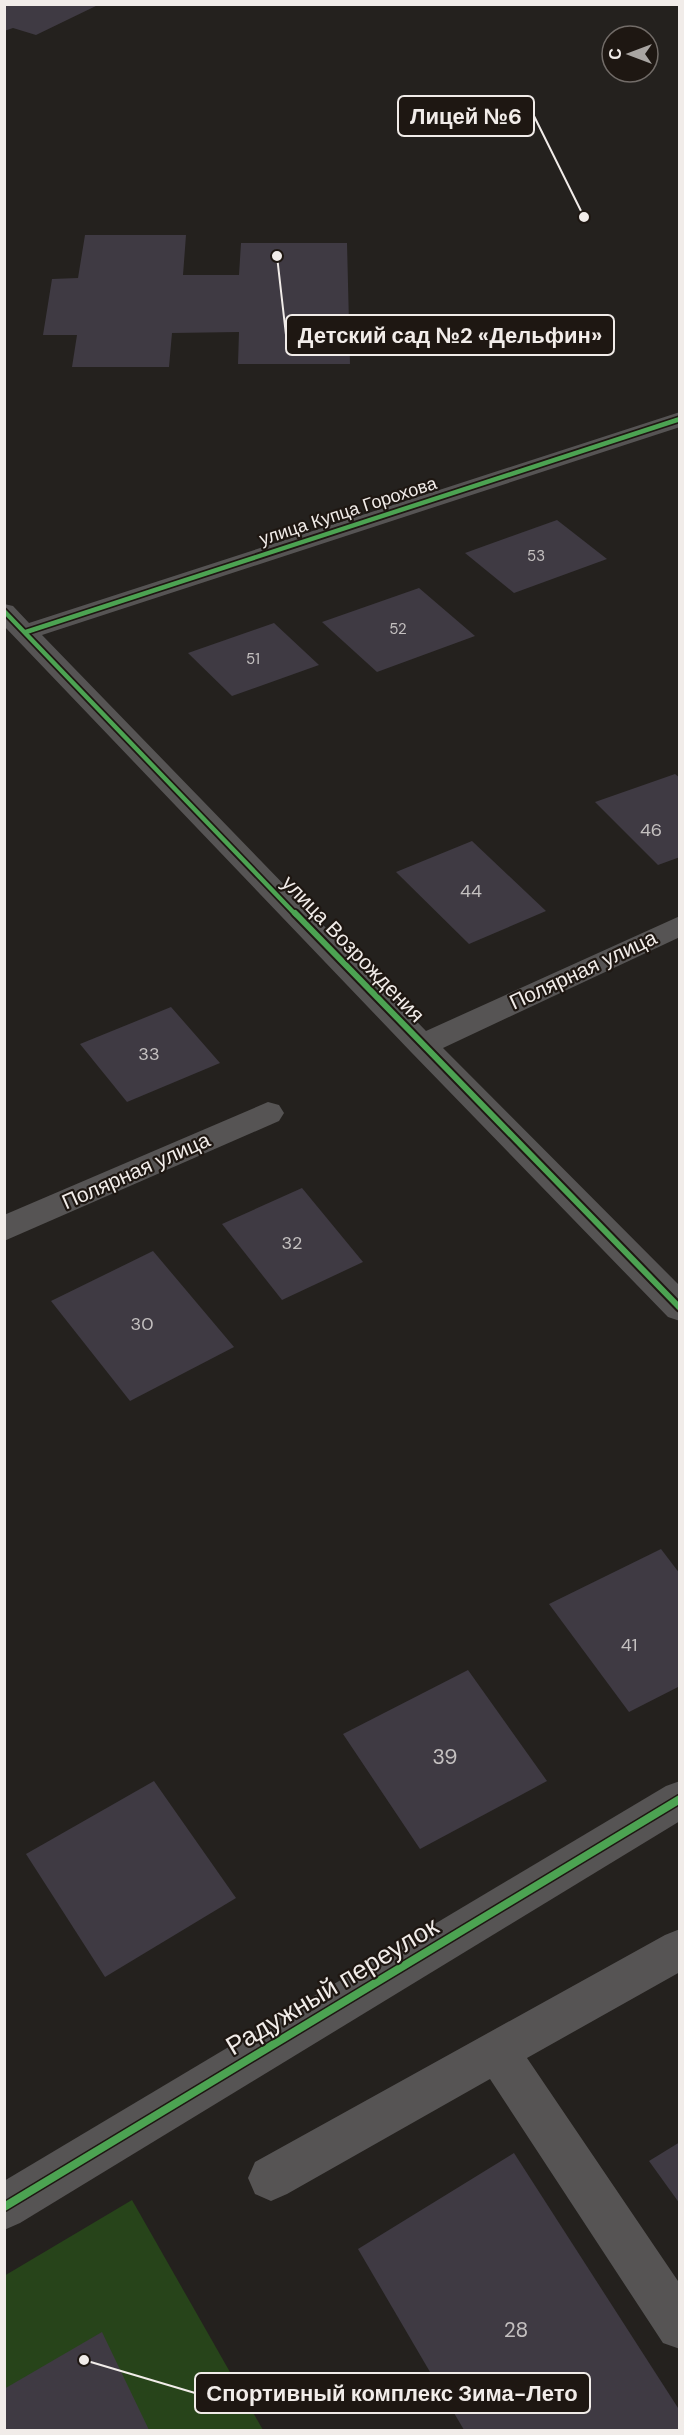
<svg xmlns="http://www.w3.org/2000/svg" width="684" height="2435" viewBox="0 0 684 2435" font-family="'DM Sans',sans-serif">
	<rect width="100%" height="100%" fill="#24211e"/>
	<polygon fill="#27441a" points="132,2200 263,2430 5,2430 4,2276"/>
	<g fill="#3f3a43">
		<polygon points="4,4 100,4 36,35 13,28 4,31"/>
		<polygon points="85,235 186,235 183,275 239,275 241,243 347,243 350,364 238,364 239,332 172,333 169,367 72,367 77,335 43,335 52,279 78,278"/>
		<polygon points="557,520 607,559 514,593 465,553"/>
		<polygon points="419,588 475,636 377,672 322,622"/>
		<polygon points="274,623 319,665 232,696 188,653"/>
		<polygon points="675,774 680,778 680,857 658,865 595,802"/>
		<polygon points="472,841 546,911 469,944 396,872"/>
		<polygon points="171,1007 220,1063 127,1102 80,1044"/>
		<polygon points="302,1188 363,1262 282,1300 222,1224"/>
		<polygon points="153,1251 234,1347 130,1401 51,1301"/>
		<polygon points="661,1549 680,1574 680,1686 629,1712 549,1604"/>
		<polygon points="468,1670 547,1781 420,1849 343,1734"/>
		<polygon points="154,1781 236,1898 105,1977 26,1854"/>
		<polygon points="680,2142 680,2204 649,2161"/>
		<polygon points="514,2153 680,2411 680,2430 464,2430 358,2249"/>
		<polygon points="102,2332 149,2430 4,2430 4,2389"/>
	</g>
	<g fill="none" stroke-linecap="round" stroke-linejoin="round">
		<polygon fill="#565454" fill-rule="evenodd" points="680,1929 680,1972 527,2058 680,2284 680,2349 663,2343 490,2079 287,2194 271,2201 255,2194 248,2178 255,2162 665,1935"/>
		<g fill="#565454" fill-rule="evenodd">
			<polygon points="680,412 680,427 42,635 426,1031 680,916 680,937 443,1048 680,1286 680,1321 668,1317 411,1052 4,626 4,604 13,606 29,623"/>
			<polygon points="268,1102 279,1105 284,1113 279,1121 4,1241 4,1215"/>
			<polygon points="680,1781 680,1821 20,2223 4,2230 4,2181 666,1786"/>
		</g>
		<defs>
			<g id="cycleway-far2">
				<polyline points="4,611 296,915"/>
				<polyline points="26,632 680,419"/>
			</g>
			<polyline id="cycleway-far1" points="295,913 680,1308"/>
			<polyline id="cycleway" points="4,2207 680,1799"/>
		</defs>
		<use href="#cycleway-far2" stroke="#1e1712" stroke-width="8"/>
		<use href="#cycleway-far1" stroke="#1e1712" stroke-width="10"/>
		<use href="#cycleway" stroke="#1e1712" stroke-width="11"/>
		<use href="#cycleway-far2" stroke="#4ca352" stroke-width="4.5"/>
		<use href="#cycleway-far1" stroke="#4ca352" stroke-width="6"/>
		<use href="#cycleway" stroke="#4ca352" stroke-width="8"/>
	</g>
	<g text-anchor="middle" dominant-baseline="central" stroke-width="4.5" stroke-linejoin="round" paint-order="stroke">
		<g font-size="15" fill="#c4c0c0">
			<text x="536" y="556">53</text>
			<text x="398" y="629">52</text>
			<text x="253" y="659">51</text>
		</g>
		<g font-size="18" fill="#f1ece9" stroke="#1e1712">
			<text transform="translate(348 511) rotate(-18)">улица Купца Горохова</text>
		</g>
		<g font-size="18" fill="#c4c0c0">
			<text x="651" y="830">46</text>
			<text x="471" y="891">44</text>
			<text x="149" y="1054">33</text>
			<text x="292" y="1243">32</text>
			<text x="142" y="1324">30</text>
			<text x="629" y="1645">41</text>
		</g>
		<g font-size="21" fill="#f1ece9" stroke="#1e1712">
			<text transform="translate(353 949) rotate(46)">улица Возрождения</text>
			<text transform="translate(583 970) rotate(-25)">Полярная улица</text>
			<text transform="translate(136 1171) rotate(-24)">Полярная улица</text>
		</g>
		<g font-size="21" fill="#c4c0c0">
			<text x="445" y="1757">39</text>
			<text x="516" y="2330">28</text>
		</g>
		<g font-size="26" fill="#f1ece9" stroke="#1e1712">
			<text transform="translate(332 1986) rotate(-31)">Радужный переулок</text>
		</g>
	</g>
	<path fill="none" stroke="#f1ece9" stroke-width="2" d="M584 217L534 116M277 256L286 335M84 2360L195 2393"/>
	<g fill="#f1ece9" stroke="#1e1712" stroke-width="2">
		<circle cx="584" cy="217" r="6"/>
		<circle cx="277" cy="256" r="6"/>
		<circle cx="84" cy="2360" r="6"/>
	</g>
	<g fill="#1e1712" stroke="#f1ece9" stroke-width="2">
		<rect x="398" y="96" width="136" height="40" rx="6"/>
		<rect x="286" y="315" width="328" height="40" rx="6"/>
		<rect x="195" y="2373" width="395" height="40" rx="6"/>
	</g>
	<g font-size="22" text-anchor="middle" font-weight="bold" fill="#f1ece9">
		<text x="466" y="124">Лицей №6</text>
		<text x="450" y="343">Детский сад №2 «Дельфин»</text>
		<text x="392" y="2401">Спортивный комплекс Зима-Лето</text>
	</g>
	<rect width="684" height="2435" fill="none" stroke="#f1ece9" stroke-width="12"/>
	<g transform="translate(630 54) rotate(270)"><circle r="28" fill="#1e1712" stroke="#726c68" stroke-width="1.5"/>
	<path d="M0-4.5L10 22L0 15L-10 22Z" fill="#a9a5a2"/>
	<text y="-9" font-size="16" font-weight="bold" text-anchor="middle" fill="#f1ece9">С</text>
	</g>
</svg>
